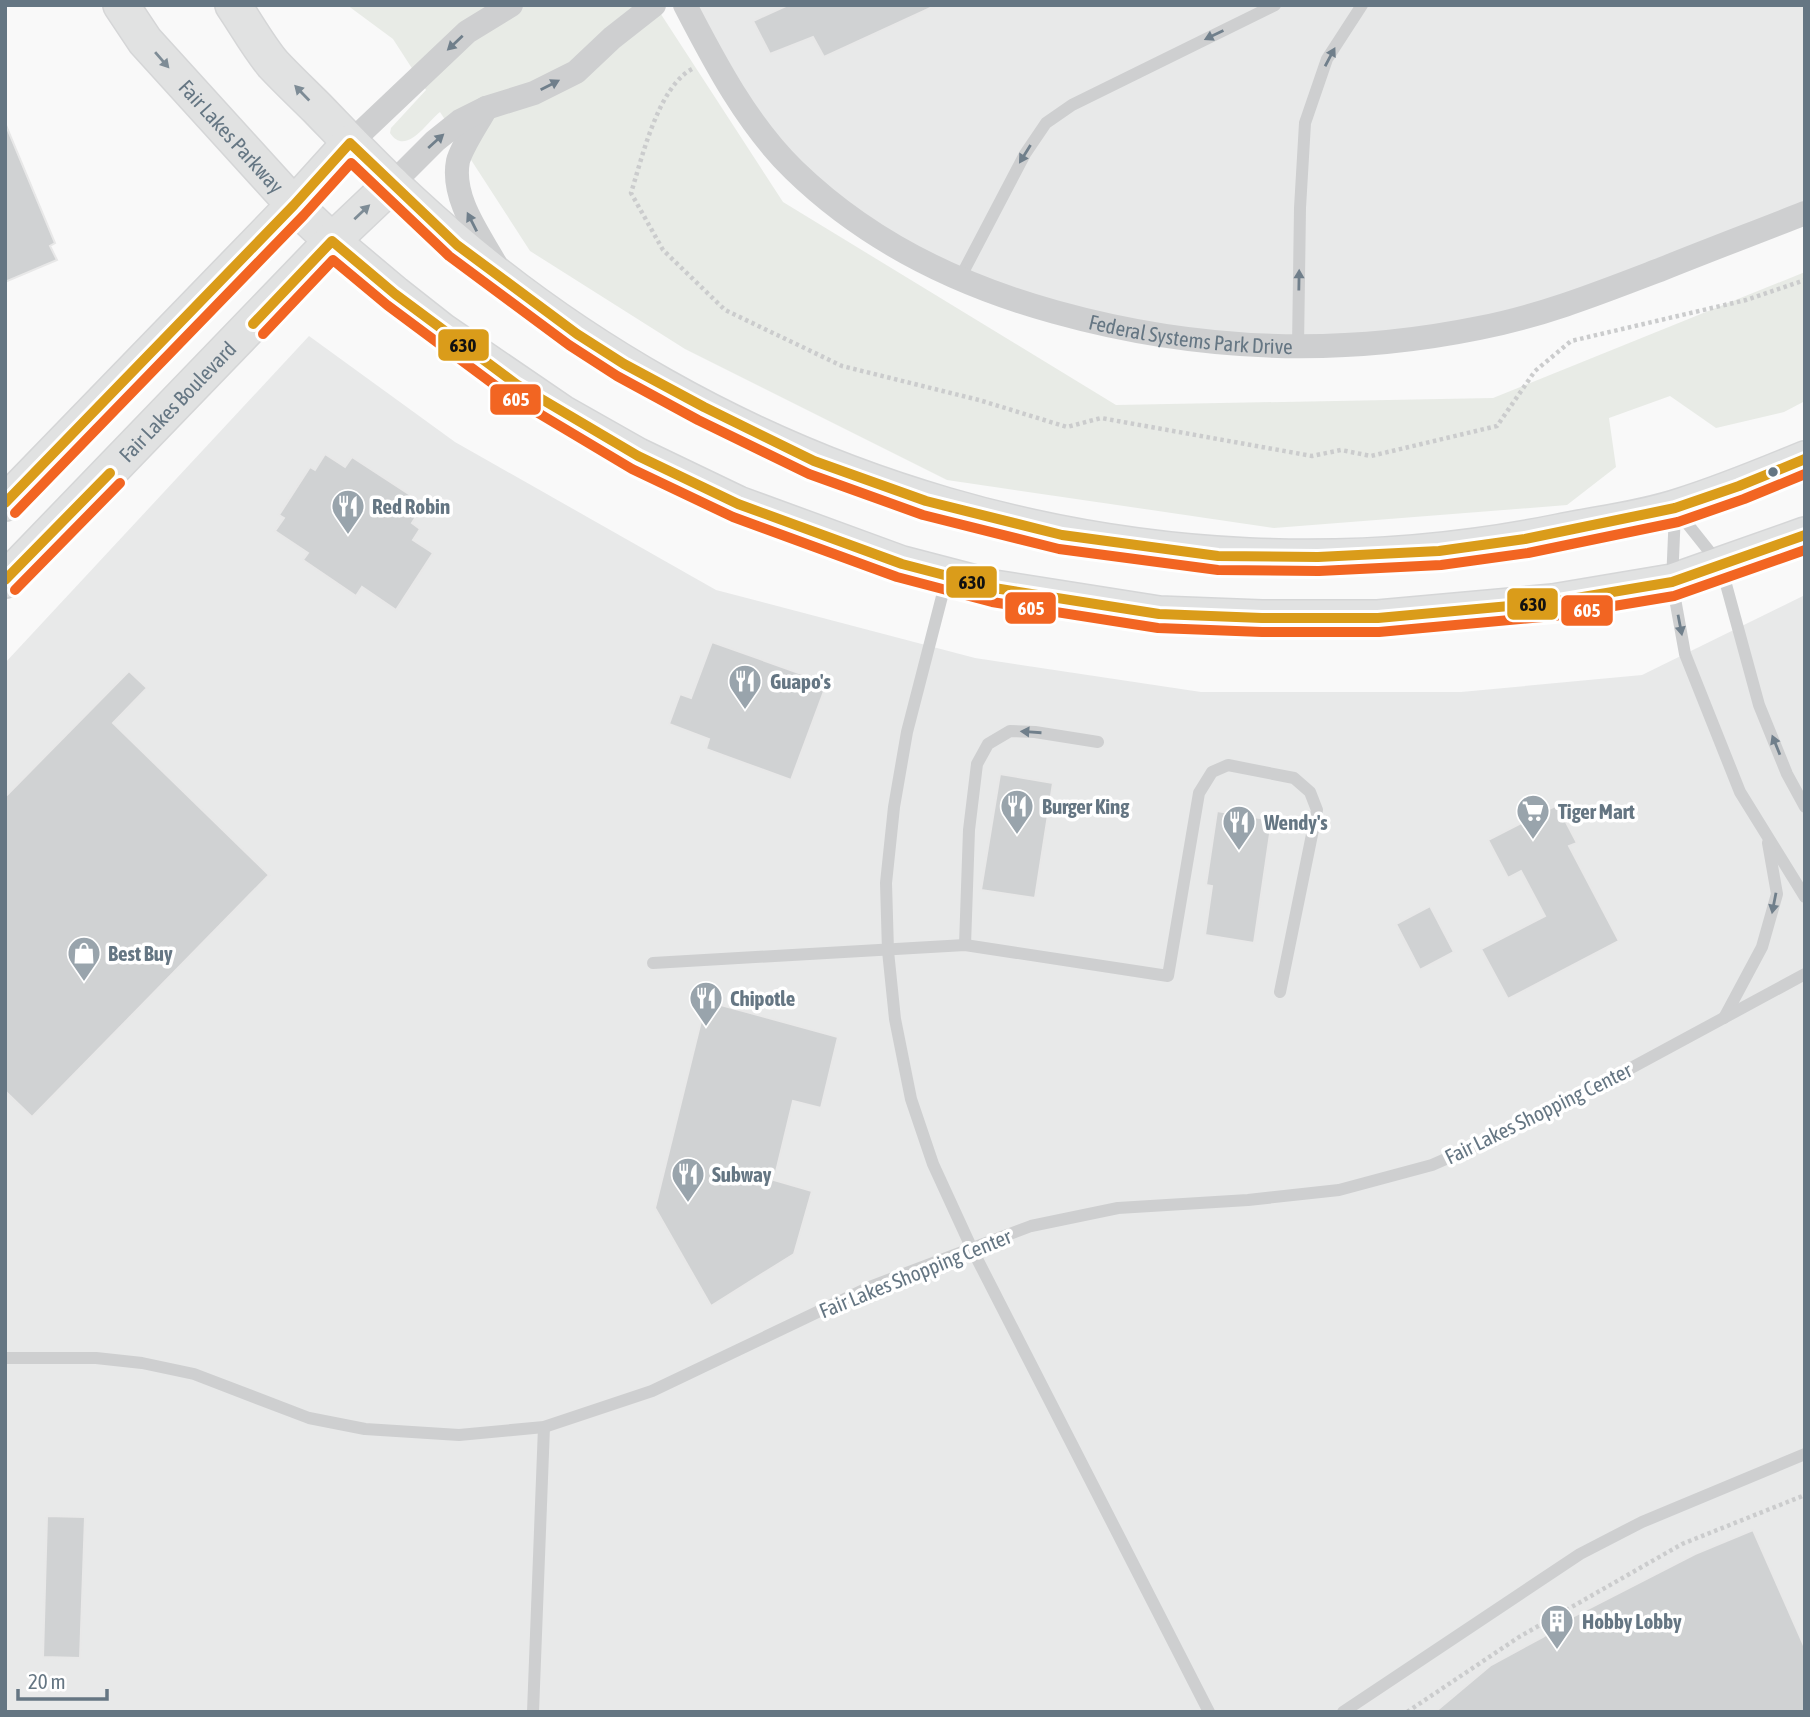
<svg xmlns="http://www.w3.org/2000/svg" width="1810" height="1717" viewBox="0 0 1810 1717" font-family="'Asap Condensed',sans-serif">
	<rect width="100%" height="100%" fill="#f9f9f9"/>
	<g fill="#e8e9e9">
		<polygon points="685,5 1805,5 1805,213 1498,324 1219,345 959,280 792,169"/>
		<polygon points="309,336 455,442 716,590 975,658 1201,692 1461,692 1642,675 1805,595 1805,1712 5,1712 5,663"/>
	</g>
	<path fill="#e8ebe6" d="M347 5H655L783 202 1116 405 1493 398 1805 272V401L1784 412 1716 428 1670 396 1609 418 1616 467 1567 505 1274 528 947 480 685 349 530 251 440 112C427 122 406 157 390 133L391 128 426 90 393 39Z"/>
	<g fill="#d0d2d3" stroke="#e8e8e8" stroke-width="2">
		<polygon points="788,5 937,5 824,57 813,37 770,54 753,21"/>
		<polygon points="5,123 55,243 50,246 57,260 5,282"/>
		<polygon points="325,454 345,467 352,457 424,504 412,523 420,529 413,540 433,553 396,610 362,587 356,596 303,560 308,553 275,531 284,518 279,515 310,467 315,470"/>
		<polygon points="712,642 827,683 791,780 706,749 709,739 669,724 680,694 691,698"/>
		<polygon points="129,671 147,688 113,723 269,875 32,1117 5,1091 5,797"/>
		<polygon points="1000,774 1053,783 1035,898 981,890"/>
		<polygon points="1557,805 1577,843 1569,846 1619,941 1508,999 1481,949 1545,916 1521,871 1508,878 1488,840"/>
		<polygon points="1217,811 1272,820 1254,943 1205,935 1212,886 1206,885"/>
		<polygon points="1430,906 1454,952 1420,970 1396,924"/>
		<polygon points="706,1001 838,1037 821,1108 793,1101 774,1180 812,1191 794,1254 711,1306 655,1208"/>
		<polygon points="47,1516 85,1517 80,1658 43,1657"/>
		<polygon points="1753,1530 1805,1648 1805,1712 1435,1712 1491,1665 1543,1637 1574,1616 1695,1554"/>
	</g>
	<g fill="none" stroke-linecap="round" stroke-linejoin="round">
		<defs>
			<g id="secondary">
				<path id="s2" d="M121 5 145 41 294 205 332 241 395 294 442 331 562 413 638 456 738 504 902 564 994 588 1159 614 1262 618H1378L1553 602 1672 582 1805 535"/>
				<path d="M233 5C246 24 258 46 273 64 287 79 302 93 317 108 348 140 378 172 411 202 719 487 1146 616 1559 532 1599 524 1642 519 1681 506 1723 493 1764 476 1805 459"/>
				<polyline points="5,503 294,205 350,143"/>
				<path id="s3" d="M5 580 332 241 392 184"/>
			</g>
		</defs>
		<use href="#secondary" stroke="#d5d6d7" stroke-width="38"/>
		<g stroke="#cbcccd" stroke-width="4.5" stroke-dasharray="3.5 3.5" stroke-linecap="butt">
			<path d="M692 69C658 87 642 158 631 193L663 250 725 310 842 366 979 400 1067 427 1101 418 1312 456 1341 450 1371 456 1497 426 1535 371 1571 341 1746 300 1805 280"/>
			<polyline points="1407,1712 1519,1637 1682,1544 1805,1495"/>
		</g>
		<g stroke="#cecfd0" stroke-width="12">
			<polyline points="959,280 1025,154 1046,123 1072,105 1275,5"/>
			<polyline points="1298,347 1300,208 1305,123 1327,59 1362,5"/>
			<polyline points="1675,512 1672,582 1685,654 1740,792 1805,897"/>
			<polyline points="1678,512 1721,566 1759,705 1787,774 1805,807"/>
			<polyline points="947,577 907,732 894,807 886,883 888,951 895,1019 911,1099 933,1164 972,1249 1209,1712"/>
			<polyline points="965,945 969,830 977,764 988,744 1010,731 1035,732 1098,742"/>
			<polyline points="653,963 965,945 1168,976 1199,793 1212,772 1228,765 1294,778 1310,792 1317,810 1280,992"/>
			<polyline points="1724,1018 1762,947 1777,894 1768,843"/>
			<polyline points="5,1358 96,1358 142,1363 194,1374 309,1418 365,1429 459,1435 544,1427 652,1391 872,1286 1031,1226 1118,1208 1248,1200 1339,1190 1432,1165 1489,1140 1570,1101 1805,974"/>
			<polyline points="533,1712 544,1427"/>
			<polyline points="1343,1712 1580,1554 1642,1522 1805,1454"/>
		</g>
		<g stroke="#cecfd0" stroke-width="24">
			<path id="s1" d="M685 5C715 63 747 124 794 170 868 242 957 285 1055 312 1195 351 1337 357 1479 328 1542 316 1602 292 1662 269 1709 250 1757 232 1805 213"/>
			<path d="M486 108C478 123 462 146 458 161 451 197 478 233 495 263"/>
			<polyline points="350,143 467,32 511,5"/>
			<polyline points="392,184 435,141 460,121 486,108 534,93 576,72 612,38 654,5"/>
		</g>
		<use href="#secondary" stroke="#e1e2e2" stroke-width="35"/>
		<defs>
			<g id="bus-1">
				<polyline points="253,324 332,241 395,294 516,384 638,456 738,504 902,564 994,588 1159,614 1262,618 1378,618 1553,602 1672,582 1805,535"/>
				<polyline points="5,503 294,205 350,143 457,245 577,334 624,364 704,407 814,461 926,501 1062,535 1218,556 1318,557 1439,551 1525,539 1675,508 1739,486 1805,459"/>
				<polyline points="5,580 110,473"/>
			</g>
			<g id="bus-2">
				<polyline points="263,334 333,260 387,305 508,395 632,469 733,517 897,577 992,602 1158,628 1262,632 1379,632 1554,616 1674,596 1805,550"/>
				<polyline points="15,513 304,215 351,163 449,256 569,345 617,376 698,420 809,474 923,515 1059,549 1218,570 1319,571 1441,565 1528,553 1678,522 1744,499 1805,474"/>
				<polyline points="15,590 120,483"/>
			</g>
		</defs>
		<use href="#bus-1" stroke="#fff" stroke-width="16"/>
		<use href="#bus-2" stroke="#fff" stroke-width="16"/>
		<use href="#bus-1" stroke="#da9c1a" stroke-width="10"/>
		<use href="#bus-2" stroke="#f26522" stroke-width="10"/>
	</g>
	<defs><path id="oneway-solid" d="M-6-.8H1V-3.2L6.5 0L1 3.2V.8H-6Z" transform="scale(1.75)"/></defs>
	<g fill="#707f8b">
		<use href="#oneway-solid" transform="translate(1214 35) rotate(154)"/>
		<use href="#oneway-solid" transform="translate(455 43) rotate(137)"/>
		<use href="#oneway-solid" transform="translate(1330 57) rotate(-62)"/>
		<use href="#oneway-solid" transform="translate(550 85) rotate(-27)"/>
		<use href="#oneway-solid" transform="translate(436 141) rotate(-42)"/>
		<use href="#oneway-solid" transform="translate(1025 154) rotate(122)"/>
		<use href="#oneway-solid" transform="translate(472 222) rotate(-117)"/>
		<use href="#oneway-solid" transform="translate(1299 280) rotate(-89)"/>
		<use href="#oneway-solid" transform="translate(1680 625) rotate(79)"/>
		<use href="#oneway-solid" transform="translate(1031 732) rotate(-176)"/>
		<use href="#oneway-solid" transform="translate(1776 745) rotate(-112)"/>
		<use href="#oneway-solid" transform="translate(1774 903) rotate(101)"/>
	</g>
	<g fill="#7e8c96">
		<use href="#oneway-solid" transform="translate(162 60) rotate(49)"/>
		<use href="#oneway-solid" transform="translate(302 93) rotate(-134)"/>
		<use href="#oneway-solid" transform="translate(362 212) rotate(-43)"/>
	</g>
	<defs>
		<symbol id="restaurant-pin" viewBox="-11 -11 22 30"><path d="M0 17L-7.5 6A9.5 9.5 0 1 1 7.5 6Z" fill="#99a4ac" stroke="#fff"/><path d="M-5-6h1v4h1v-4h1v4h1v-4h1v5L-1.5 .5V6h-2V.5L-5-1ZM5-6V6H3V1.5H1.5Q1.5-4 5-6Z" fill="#fff"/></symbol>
		<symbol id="supermarket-pin" viewBox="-11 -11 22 30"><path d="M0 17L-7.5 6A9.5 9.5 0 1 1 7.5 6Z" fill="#99a4ac" stroke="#fff"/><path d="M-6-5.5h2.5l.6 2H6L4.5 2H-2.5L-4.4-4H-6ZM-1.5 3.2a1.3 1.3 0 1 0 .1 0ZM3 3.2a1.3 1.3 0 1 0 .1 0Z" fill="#fff"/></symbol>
		<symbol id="shop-pin" viewBox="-11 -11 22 30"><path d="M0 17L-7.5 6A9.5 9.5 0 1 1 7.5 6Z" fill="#99a4ac" stroke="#fff"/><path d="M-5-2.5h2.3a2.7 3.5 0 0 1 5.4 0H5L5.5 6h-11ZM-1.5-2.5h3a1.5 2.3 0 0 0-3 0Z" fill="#fff"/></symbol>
		<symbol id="building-pin" viewBox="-11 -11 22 30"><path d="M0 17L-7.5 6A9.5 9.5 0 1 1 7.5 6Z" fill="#99a4ac" stroke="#fff"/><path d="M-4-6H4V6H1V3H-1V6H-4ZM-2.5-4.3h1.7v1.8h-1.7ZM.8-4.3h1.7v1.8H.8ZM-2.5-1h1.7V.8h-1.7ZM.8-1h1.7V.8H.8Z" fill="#fff"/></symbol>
	</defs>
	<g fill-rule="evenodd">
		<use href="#restaurant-pin" x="329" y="487" width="38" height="52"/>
		<use href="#restaurant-pin" x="726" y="662" width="38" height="52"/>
		<use href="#restaurant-pin" x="998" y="787" width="38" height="52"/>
		<use href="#supermarket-pin" x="1514" y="792" width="38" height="52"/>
		<use href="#restaurant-pin" x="1220" y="803" width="38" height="52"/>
		<use href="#shop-pin" x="65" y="934" width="38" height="52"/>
		<use href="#restaurant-pin" x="687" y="979" width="38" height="52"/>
		<use href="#restaurant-pin" x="669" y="1155" width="38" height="52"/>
		<use href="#building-pin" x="1538" y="1602" width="38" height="52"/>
	</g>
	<circle fill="#657683" stroke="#fff" stroke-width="2.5" cx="1773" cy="472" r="6"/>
	<g text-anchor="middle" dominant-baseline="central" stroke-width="7" stroke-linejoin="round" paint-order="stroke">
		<g font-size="21" fill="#657683" stroke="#fff">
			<text stroke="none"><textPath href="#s2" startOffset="172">Fair Lakes Parkway</textPath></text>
			<text stroke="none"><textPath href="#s1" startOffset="637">Federal Systems Park Drive</textPath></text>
			<text stroke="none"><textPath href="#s3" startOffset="248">Fair Lakes Boulevard</textPath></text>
			<text transform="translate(1538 1113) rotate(-26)">Fair Lakes Shopping Center</text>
			<text transform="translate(915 1273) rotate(-22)">Fair Lakes Shopping Center</text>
		</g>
		<g font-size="21" font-weight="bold" fill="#657683" stroke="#fff" text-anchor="start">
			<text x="372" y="506">Red Robin</text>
			<text x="770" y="681">Guapo's</text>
			<text x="1042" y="806">Burger King</text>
			<text x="1558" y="811">Tiger Mart</text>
			<text x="1264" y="822">Wendy's</text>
			<text x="108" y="953">Best Buy</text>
			<text x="730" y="998">Chipotle</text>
			<text x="712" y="1174">Subway</text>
			<text x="1582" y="1621">Hobby Lobby</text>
		</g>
	</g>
	<g stroke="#fff" stroke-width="2.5">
		<rect x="437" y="328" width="53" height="34" rx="7" fill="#da9c1a"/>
		<rect x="489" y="383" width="53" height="33" rx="7" fill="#f26522"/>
		<rect x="945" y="565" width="53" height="34" rx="7" fill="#da9c1a"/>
		<rect x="1506" y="587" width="53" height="34" rx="7" fill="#da9c1a"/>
		<rect x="1004" y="591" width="53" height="34" rx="7" fill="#f26522"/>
		<rect x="1560" y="594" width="54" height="33" rx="7" fill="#f26522"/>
	</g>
	<g font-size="19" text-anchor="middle" font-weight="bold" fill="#fff">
		<text x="516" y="406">605</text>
		<text x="1031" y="615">605</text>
		<text x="1587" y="617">605</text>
	</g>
	<g font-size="19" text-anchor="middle" font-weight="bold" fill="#111">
		<text x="463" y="352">630</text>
		<text x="972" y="589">630</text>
		<text x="1533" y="611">630</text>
	</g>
	<rect width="1810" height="1717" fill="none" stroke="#657683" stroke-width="14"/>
	<path d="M18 1689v10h89v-10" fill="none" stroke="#657683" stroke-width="3.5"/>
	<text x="28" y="1689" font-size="21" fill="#657683" stroke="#ffffff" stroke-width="5" paint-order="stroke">20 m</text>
</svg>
